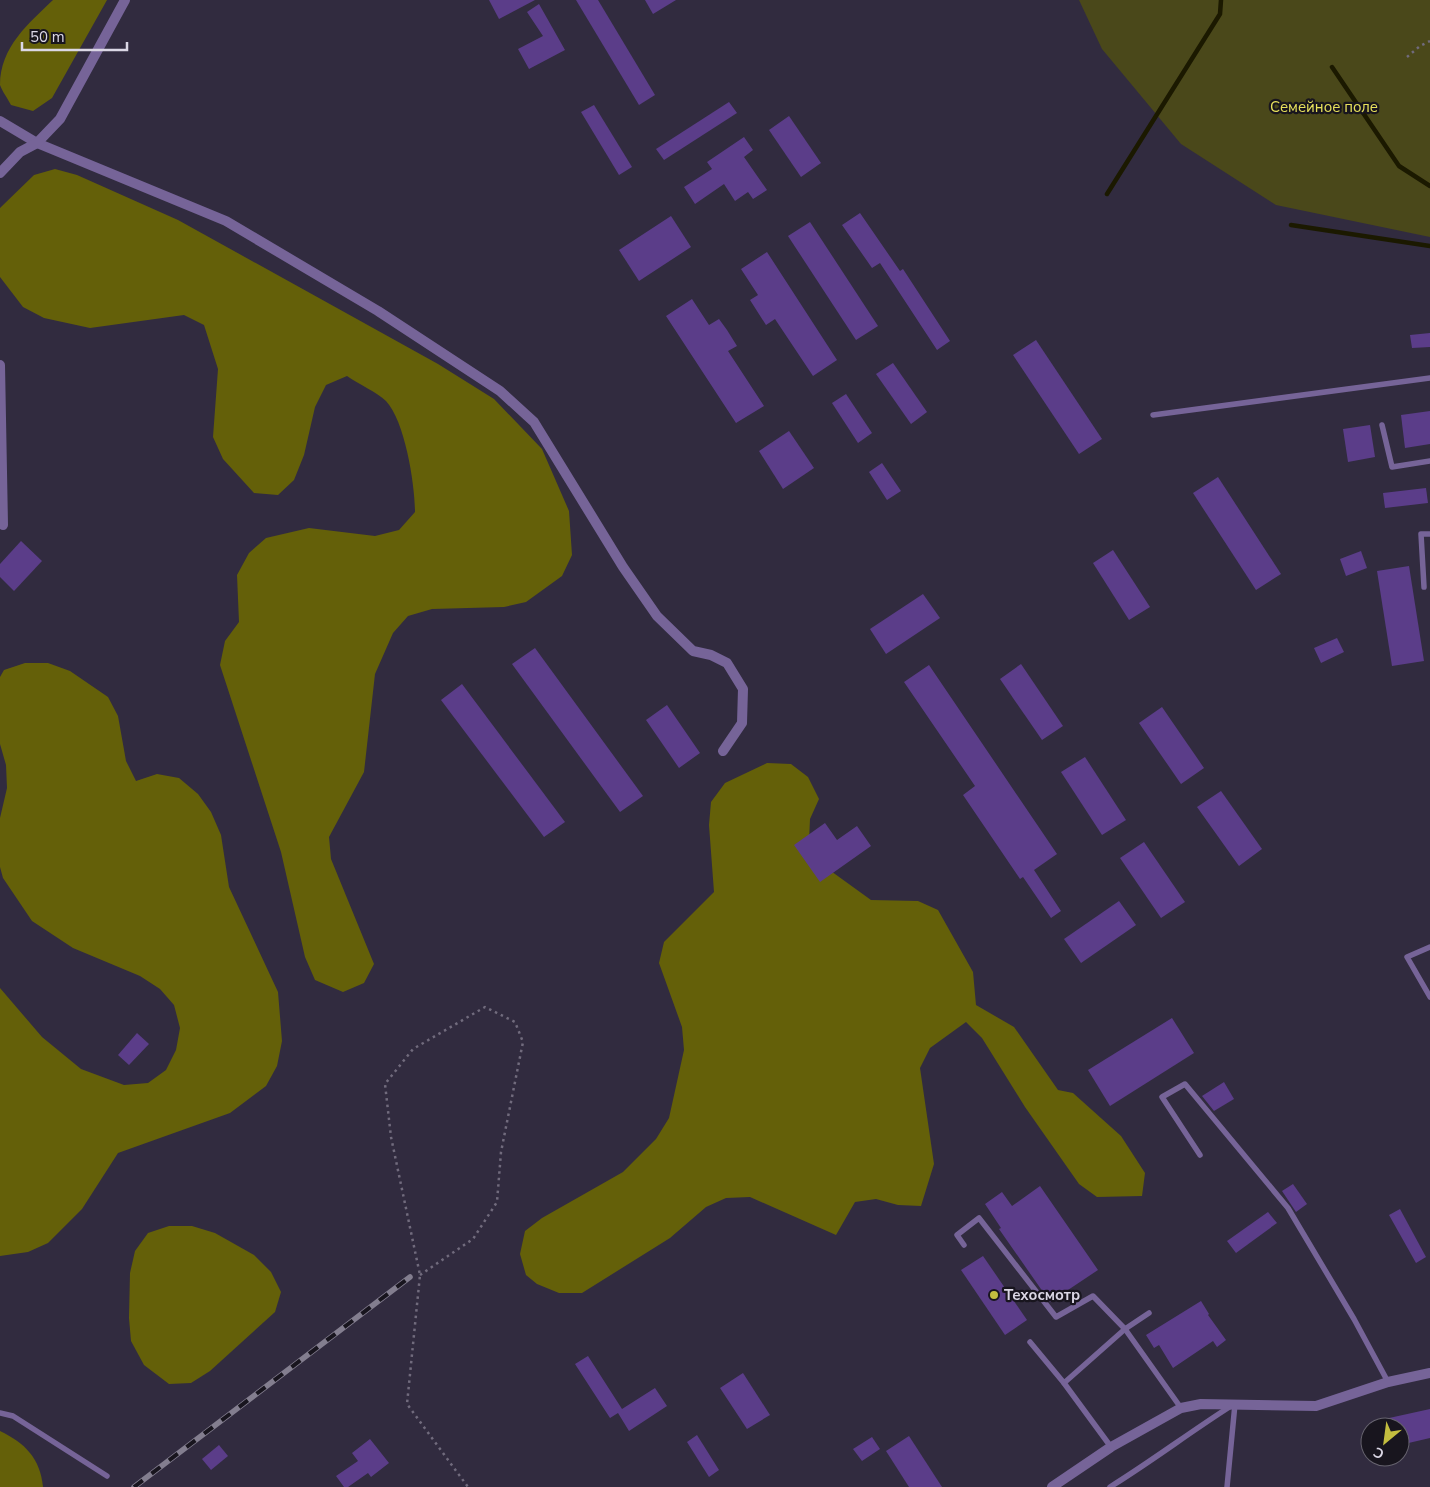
<svg xmlns="http://www.w3.org/2000/svg" width="1430" height="1487" viewBox="0 0 1430 1487" font-family="'Nunito Sans',sans-serif">
	<rect width="100%" height="100%" fill="#312b3f"/>
	<polygon fill="#4a481a" points="1079,0 1430,0 1430,237 1276,205 1181,144 1102,49"/>
	<g fill="#646009">
		<path d="M53 0H107L52 98 33 111 11 105C8 99 2 91 0 85 0 47 29 23 53 0Z"/>
		<path d="M55 169 77 175 178 220 438 364 494 399 542 449 569 511 572 555 562 576 526 602 504 607 432 609 408 616 393 633 375 674 364 772 329 837 331 859 374 964 364 983 343 992 315 980 305 957 281 852 220 665 225 641 239 622 237 575 249 553 266 538 309 528 375 536 399 530 415 512C415 485 405 421 386 401 377 392 358 384 347 376L326 385 315 407 304 455 294 480 278 495 254 493 223 459 213 437 218 369 204 325 184 315 90 328 44 318 23 307 0 277V208L34 175Z"/>
		<polygon points="25,663 48,663 70,671 108,697 118,716 126,761 136,781 157,774 179,778 198,794 211,812 221,835 229,887 278,992 282,1041 277,1066 266,1086 230,1113 118,1153 82,1209 48,1243 28,1252 0,1256 0,988 42,1037 81,1069 124,1085 148,1083 166,1070 176,1050 180,1028 174,1005 160,989 140,976 73,948 32,921 3,878 0,867 0,818 7,788 6,765 0,744 0,677 4,670"/>
		<polygon points="767,763 791,764 808,777 819,799 810,819 809,841 817,861 871,900 918,901 938,910 973,972 976,1005 1014,1027 1058,1090 1073,1093 1121,1136 1145,1173 1142,1196 1097,1197 1079,1184 1025,1107 982,1038 966,1022 930,1048 920,1068 934,1164 921,1206 898,1205 876,1199 855,1202 836,1235 750,1197 726,1198 706,1207 670,1238 582,1293 559,1293 537,1284 526,1275 520,1254 525,1231 542,1218 623,1172 656,1139 669,1118 684,1050 682,1027 659,963 664,942 714,892 709,825 711,802 725,783"/>
		<polygon points="169,1226 192,1226 215,1233 254,1255 271,1272 281,1292 275,1312 210,1371 191,1383 169,1384 144,1365 131,1341 129,1318 130,1273 135,1251 148,1233"/>
		<path d="M0 1431C25 1443 40 1458 43 1487H0Z"/>
	</g>
	<g fill="none" stroke-linecap="round" stroke-linejoin="round">
		<g stroke="#1b1900" stroke-width="4.5">
			<polyline points="1332,67 1399,166 1430,186"/>
			<polyline points="1107,194 1220,14 1221,0"/>
			<polyline points="1291,225 1430,246"/>
		</g>
	</g>
	<g fill="#5b3d89">
		<polygon points="489,0 535,0 499,19"/>
		<polygon points="576,0 598,0 655,95 639,105"/>
		<polygon points="645,0 676,0 653,14"/>
		<polygon points="539,4 565,50 529,69 518,49 543,36 527,12"/>
		<polygon points="729,102 737,113 664,160 656,149"/>
		<polygon points="594,105 632,167 619,175 581,112"/>
		<polygon points="789,116 821,163 801,177 769,130"/>
		<polygon points="744,137 753,150 744,157 767,190 753,199 748,192 735,201 724,184 695,204 684,187 712,169 707,162"/>
		<polygon points="860,213 900,271 903,269 950,341 937,350 880,263 872,268 842,225"/>
		<polygon points="671,216 691,247 639,281 619,250"/>
		<polygon points="810,222 878,326 856,340 788,236"/>
		<polygon points="767,252 837,360 813,376 775,319 766,325 750,300 758,295 741,269"/>
		<polygon points="692,299 709,325 719,319 727,330 737,346 728,351 764,406 736,423 666,316"/>
		<polygon points="1430,333 1430,347 1412,348 1410,335"/>
		<polygon points="1036,340 1102,439 1079,454 1013,355"/>
		<polygon points="893,363 927,412 911,424 876,374"/>
		<polygon points="846,394 872,433 858,443 832,403"/>
		<polygon points="1430,411 1430,444 1405,448 1401,415"/>
		<polygon points="1370,425 1375,457 1348,462 1343,429"/>
		<polygon points="789,431 814,468 783,489 759,451"/>
		<polygon points="882,463 901,491 887,500 869,472"/>
		<polygon points="1218,477 1281,574 1256,590 1193,493"/>
		<polygon points="1426,488 1428,503 1385,508 1383,493"/>
		<polygon points="21,541 42,561 14,591 0,577 0,564"/>
		<polygon points="1113,550 1150,607 1129,620 1093,563"/>
		<polygon points="1361,551 1367,568 1346,576 1340,559"/>
		<polygon points="1409,566 1424,661 1392,666 1377,571"/>
		<polygon points="923,594 940,618 886,654 870,629"/>
		<polygon points="1337,638 1344,652 1321,663 1314,648"/>
		<polygon points="535,648 643,796 620,812 512,664"/>
		<polygon points="1021,664 1063,726 1042,740 1000,679"/>
		<polygon points="929,665 1057,854 1034,870 1061,911 1051,918 1023,877 1020,879 963,795 975,786 904,682"/>
		<polygon points="462,684 565,822 544,837 441,700"/>
		<polygon points="667,705 700,753 679,768 646,720"/>
		<polygon points="1162,707 1204,768 1181,784 1139,723"/>
		<polygon points="1085,757 1126,820 1102,835 1061,772"/>
		<polygon points="1221,791 1262,849 1239,866 1197,807"/>
		<polygon points="825,823 837,840 857,826 871,846 820,882 794,845"/>
		<polygon points="1144,842 1185,902 1161,918 1120,858"/>
		<polygon points="1119,901 1136,925 1081,963 1064,939"/>
		<polygon points="1172,1018 1194,1053 1110,1106 1088,1070"/>
		<polygon points="137,1033 149,1044 129,1065 118,1055"/>
		<polygon points="1224,1082 1234,1099 1214,1111 1202,1096"/>
		<polygon points="1293,1184 1307,1204 1296,1212 1282,1191"/>
		<polygon points="1040,1186 1098,1270 1050,1302 999,1229 1001,1228 985,1204 1002,1192 1012,1206"/>
		<polygon points="1400,1209 1426,1257 1416,1263 1389,1215"/>
		<polygon points="1268,1212 1277,1223 1236,1253 1227,1241"/>
		<polygon points="983,1256 1027,1320 1005,1335 961,1270"/>
		<polygon points="1201,1301 1209,1314 1208,1315 1226,1340 1217,1347 1213,1341 1173,1368 1159,1345 1154,1348 1146,1335"/>
		<polygon points="588,1356 622,1409 655,1388 667,1406 629,1431 618,1413 610,1418 575,1364"/>
		<polygon points="743,1373 770,1415 747,1429 720,1388"/>
		<polygon points="1430,1409 1430,1438 1400,1445 1400,1427 1372,1427 1371,1422"/>
		<polygon points="697,1435 719,1470 709,1477 687,1442"/>
		<polygon points="909,1436 942,1487 909,1487 886,1451"/>
		<polygon points="872,1437 880,1449 862,1461 853,1449"/>
		<polygon points="370,1439 389,1463 371,1477 368,1473 348,1487 344,1487 336,1476 358,1461 352,1453"/>
		<polygon points="219,1445 228,1456 211,1470 202,1459"/>
	</g>
	<g fill="none" stroke-linecap="round" stroke-linejoin="round">
		<g stroke="#716b7d" stroke-width="2.5" stroke-dasharray="2.5 4" stroke-linecap="butt">
			<polyline points="1407,57 1420,46 1430,41"/>
			<polyline points="420,1275 473,1239 497,1202 501,1152 523,1042 515,1022 485,1007 413,1049 385,1084 391,1137 420,1275 407,1404 468,1487"/>
		</g>
		<g stroke="#766498" stroke-width="5.5">
			<polyline points="1153,415 1430,378"/>
			<polyline points="1382,425 1392,467 1430,461"/>
			<polyline points="1424,587 1421,534 1430,534"/>
			<polyline points="1430,947 1407,957 1430,997"/>
			<polyline points="1200,1155 1162,1097 1185,1084 1288,1208 1354,1319 1388,1382"/>
			<polyline points="964,1245 957,1235 979,1218 1056,1317 1093,1296 1125,1329 1064,1383 1030,1342"/>
			<polyline points="1149,1313 1125,1329 1181,1408"/>
			<polyline points="1064,1383 1111,1447"/>
			<polyline points="0,1413 13,1416 107,1476"/>
			<path d="M1110 1487C1152 1461 1190 1432 1231 1406"/>
			<polyline points="1227,1487 1235,1404"/>
		</g>
		<g stroke="#766498" stroke-width="10">
			<polyline points="0,121 37,143 226,221 378,311 500,391 534,422 623,567 657,616 693,651 711,655 727,663 743,689 742,723 723,751"/>
			<polyline points="0,173 20,152 37,143 60,119 125,0"/>
			<polyline points="0,365 3,525"/>
			<polyline points="1052,1487 1111,1447 1181,1408 1201,1404 1316,1406 1388,1382 1430,1373"/>
		</g>
		<defs>
			<polyline id="rail" points="134,1487 410,1277"/>
		</defs>
		<use href="#rail" stroke="#837e8f" stroke-width="5.5"/>
		<use href="#rail" stroke="#18151e" stroke-width="4" stroke-dasharray="11" stroke-linecap="butt"/>
	</g>
	<circle fill="#c3bd3f" stroke="#18151e" stroke-width="2" cx="994" cy="1295" r="5"/>
	<g text-anchor="middle" dominant-baseline="central" stroke-width="4.5" stroke-linejoin="round" paint-order="stroke">
		<g font-size="15" fill="#e8e25c" stroke="#18151e">
			<text x="1324" y="107">Семейное поле</text>
		</g>
		<g font-size="15" font-weight="bold" fill="#dbd7e5" stroke="#18151e" text-anchor="start">
			<text x="1004" y="1295">Техосмотр</text>
		</g>
	</g>
	<g transform="translate(1385 1442) rotate(209)"><circle r="24" fill="#18151e" stroke="#66636e"/>
	<path d="M0-4L9 19L0 12L-9 19Z" fill="#c3bd3f"/>
	<text y="-8" font-size="14" font-weight="bold" text-anchor="middle" fill="#dbd7e5">С</text>
	</g>
	<path d="M22 42v8h105v-8" fill="none" stroke="#dbd7e5" stroke-width="2.5"/>
	<text x="30" y="42" font-size="15" fill="#dbd7e5" stroke="#18151e" stroke-width="4" paint-order="stroke">50 m</text>
</svg>
